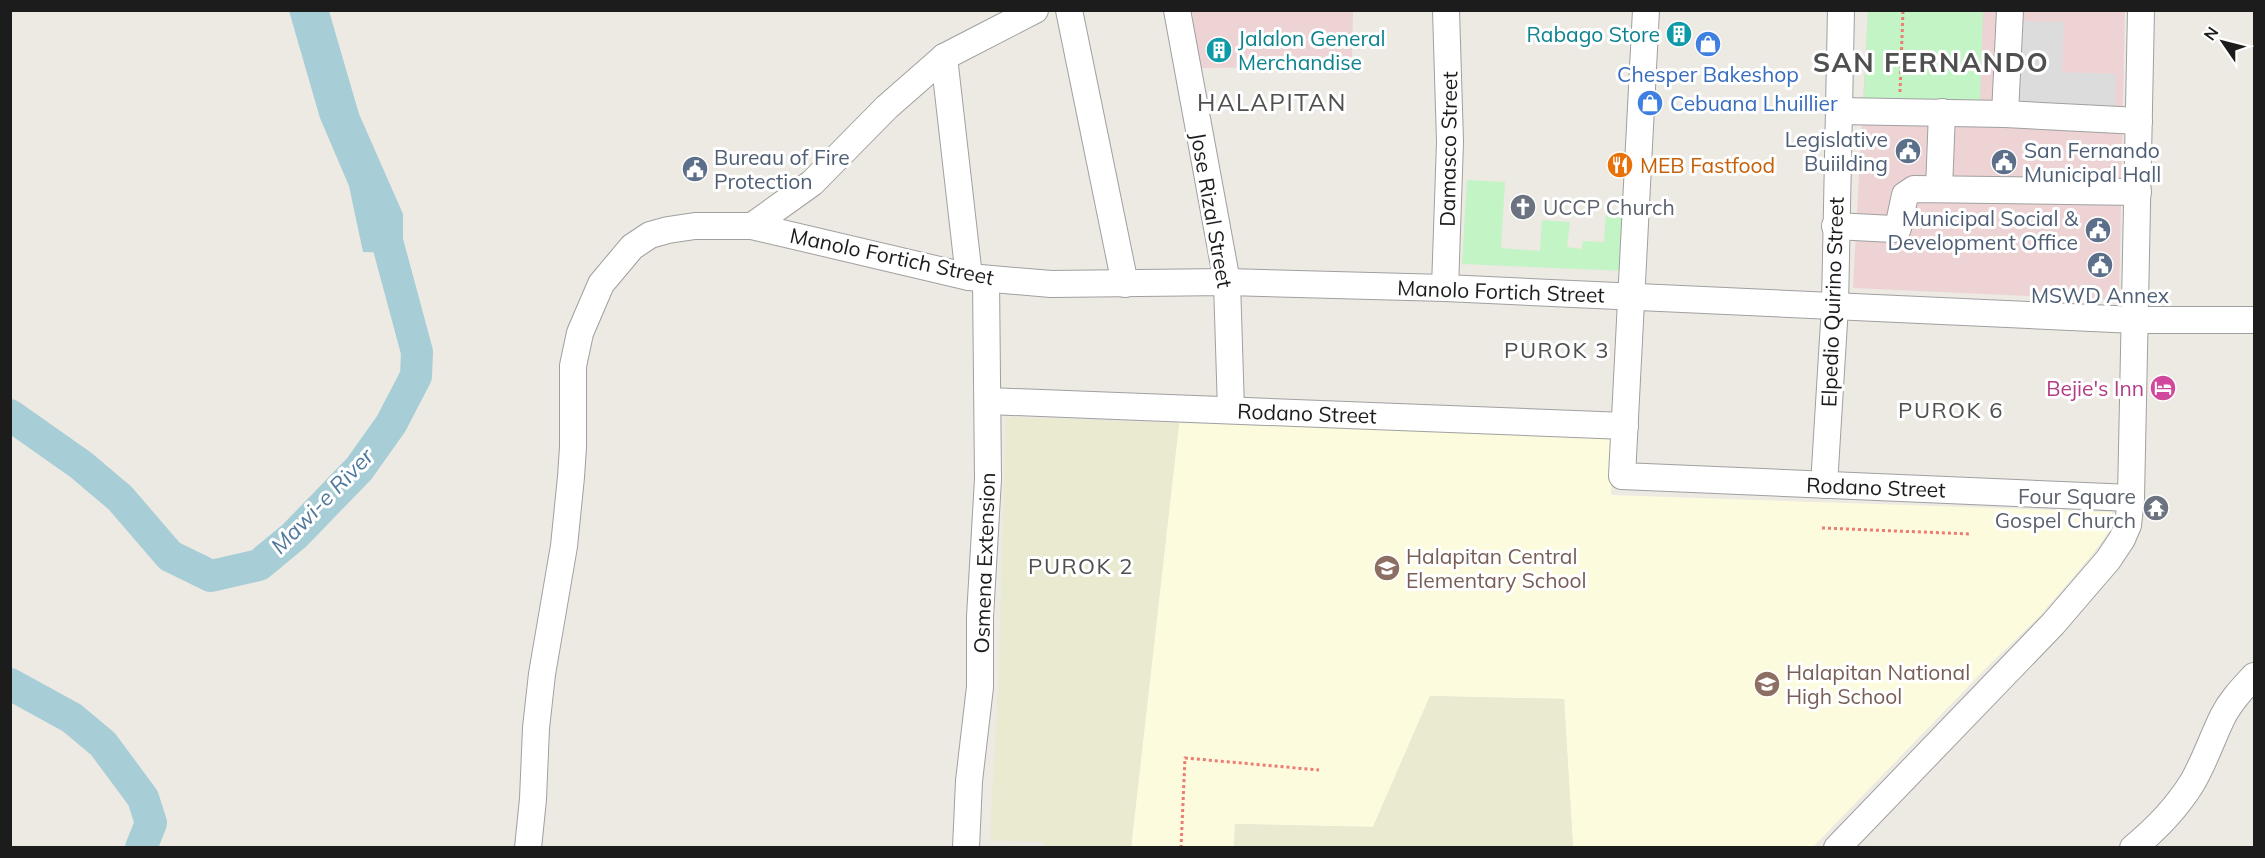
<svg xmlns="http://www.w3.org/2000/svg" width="2265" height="858" viewBox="0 0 2265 858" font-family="Mulish,sans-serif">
	<rect width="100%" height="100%" fill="#ede9e3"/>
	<g fill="#edd3d3">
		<polygon points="1192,11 1353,11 1352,66 1198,68"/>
		<polygon points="1868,11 2125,11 2119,300 1853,288"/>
	</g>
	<polygon fill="#fcfbdd" points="1179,423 1614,435 1611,495 2112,512 2111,529 2091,556 2038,618 1986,668 1813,847 1573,847 1564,699 1430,696 1373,827 1235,824 1234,847 1131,848"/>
	<g fill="#e9ead0">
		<polygon points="1006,417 1179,423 1131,847 1044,847 1044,842 990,840 999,666"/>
		<polygon points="1430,696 1564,699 1573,847 1234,847 1235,824 1373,827"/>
	</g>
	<g fill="#c3f4c5">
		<polygon points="1868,11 1983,11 1980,101 1864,98"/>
		<polygon points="1467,180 1505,182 1501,248 1540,251 1542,220 1570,222 1567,247 1582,249 1583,241 1604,242 1606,213 1624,214 1626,271 1462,264"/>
	</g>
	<polygon fill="#dcdcdc" points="2021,21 2064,22 2062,72 2116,74 2115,108 2018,105"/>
	<polygon fill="#a7ced7" points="289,11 329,11 359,114 403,214 403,253 363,252 349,186 320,118"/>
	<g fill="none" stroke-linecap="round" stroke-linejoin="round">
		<g stroke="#a7ced7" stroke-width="32">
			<polyline points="10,415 81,465 120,498 170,556 211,576 259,565 294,536 359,469 391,424 416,376 417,352 386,237 375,214"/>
			<polyline points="10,684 72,718 103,744 143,798 151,823 141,848"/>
		</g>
		<defs>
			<g id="minor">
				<polyline points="1069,10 1125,284"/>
				<polyline points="1177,10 1227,282 1231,410"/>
				<polyline points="1646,10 1622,476 2131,498"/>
				<polyline points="944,57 969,277"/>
				<polyline points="1839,111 2005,114 2139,121"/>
				<polyline points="2005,114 2010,10"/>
				<polyline points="1939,189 1942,112"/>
				<polyline points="752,226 969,277 1051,284 1227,282 1445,288 2135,320 2254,320"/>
				<polyline points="1835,226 1893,229 1898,228 1905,195 1914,189 2138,192"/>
				<polyline points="1445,288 1450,142 1446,10"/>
				<polyline points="989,401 1625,426"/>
				<polyline points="1824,485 1835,306 1841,10"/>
				<polyline points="528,848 533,799 536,728 542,674 564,546 571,477 573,447 573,366 580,333 601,284 632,247 650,235 668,230 695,226 752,226 812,183 887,107 944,57 1035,10"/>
				<polyline points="966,848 969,781 980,687 980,617 988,479 986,279"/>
				<polyline points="1837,848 2053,624 2108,560 2122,539 2128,525 2131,498 2141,10"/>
				<path d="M2133 848C2155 830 2177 807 2192 783 2205 761 2212 738 2223 716 2231 700 2243 688 2254 676"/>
			</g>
		</defs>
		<use href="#minor" stroke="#a0a0a0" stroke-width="28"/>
		<g stroke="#ed7c74" stroke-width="3" stroke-dasharray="3 3" stroke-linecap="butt">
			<polyline points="1900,92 1903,10"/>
			<polyline points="1822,528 1971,534"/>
			<polyline points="1181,848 1185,758 1319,770"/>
		</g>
		<use href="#minor" stroke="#fff" stroke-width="26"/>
	</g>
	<defs>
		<symbol id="building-disc" viewBox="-11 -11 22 22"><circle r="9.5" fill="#0f9aa8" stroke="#fff"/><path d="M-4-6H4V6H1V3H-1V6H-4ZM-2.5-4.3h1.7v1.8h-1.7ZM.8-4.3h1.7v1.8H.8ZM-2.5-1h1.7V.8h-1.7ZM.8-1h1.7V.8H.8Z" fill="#fff"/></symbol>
		<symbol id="shop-disc" viewBox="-11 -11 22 22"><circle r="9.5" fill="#3f7fe0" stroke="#fff"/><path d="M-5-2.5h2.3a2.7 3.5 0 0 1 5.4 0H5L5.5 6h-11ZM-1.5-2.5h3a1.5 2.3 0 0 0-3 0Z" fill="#fff"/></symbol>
		<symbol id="civic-disc" viewBox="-11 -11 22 22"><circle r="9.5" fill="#5c6f8a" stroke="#fff"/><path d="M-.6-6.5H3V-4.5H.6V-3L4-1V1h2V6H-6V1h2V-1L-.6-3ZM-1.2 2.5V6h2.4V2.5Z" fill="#fff"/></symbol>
		<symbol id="restaurant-disc" viewBox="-11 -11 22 22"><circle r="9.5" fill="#e8710a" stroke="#fff"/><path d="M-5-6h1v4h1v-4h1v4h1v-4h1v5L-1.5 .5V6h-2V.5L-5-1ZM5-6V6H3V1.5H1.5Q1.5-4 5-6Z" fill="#fff"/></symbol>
		<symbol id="church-disc" viewBox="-11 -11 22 22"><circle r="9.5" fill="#6b7280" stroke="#fff"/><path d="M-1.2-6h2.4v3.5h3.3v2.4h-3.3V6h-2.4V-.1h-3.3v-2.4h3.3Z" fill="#fff"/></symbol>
		<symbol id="hotel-disc" viewBox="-11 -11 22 22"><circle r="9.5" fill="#d1479c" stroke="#fff"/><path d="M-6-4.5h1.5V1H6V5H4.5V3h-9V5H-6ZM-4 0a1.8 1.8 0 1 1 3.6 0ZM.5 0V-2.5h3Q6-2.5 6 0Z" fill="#fff"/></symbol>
		<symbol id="temple-disc" viewBox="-11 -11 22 22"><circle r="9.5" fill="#6b7280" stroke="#fff"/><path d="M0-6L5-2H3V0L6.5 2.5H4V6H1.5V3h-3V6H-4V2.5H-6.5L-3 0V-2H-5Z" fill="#fff"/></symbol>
		<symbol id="school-disc" viewBox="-11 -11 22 22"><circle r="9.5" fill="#8d6e63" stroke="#fff"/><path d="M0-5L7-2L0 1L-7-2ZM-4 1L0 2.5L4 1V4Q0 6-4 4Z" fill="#fff"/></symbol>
	</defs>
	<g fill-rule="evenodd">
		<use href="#building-disc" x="1664" y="19" width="30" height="30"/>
		<use href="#shop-disc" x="1693" y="29" width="30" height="30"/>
		<use href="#building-disc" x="1204" y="35" width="30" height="30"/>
		<use href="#shop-disc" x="1635" y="88" width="30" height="30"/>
		<use href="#civic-disc" x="1893" y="136" width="30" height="30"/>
		<use href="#civic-disc" x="1989" y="147" width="30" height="30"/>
		<use href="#restaurant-disc" x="1605" y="150" width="30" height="30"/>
		<use href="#civic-disc" x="680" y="154" width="30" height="30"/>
		<use href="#church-disc" x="1508" y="192" width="30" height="30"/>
		<use href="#civic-disc" x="2083" y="215" width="30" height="30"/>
		<use href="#civic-disc" x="2085" y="250" width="30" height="30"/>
		<use href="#hotel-disc" x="2148" y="373" width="30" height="30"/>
		<use href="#temple-disc" x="2141" y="493" width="30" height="30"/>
		<use href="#school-disc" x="1372" y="553" width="30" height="30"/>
		<use href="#school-disc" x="1752" y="669" width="30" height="30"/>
	</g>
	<g text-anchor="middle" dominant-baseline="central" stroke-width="6" stroke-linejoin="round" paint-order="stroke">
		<g font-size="21" fill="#0d838f" stroke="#fff" text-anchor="end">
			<text x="1660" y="34">Rabago Store</text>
			<text x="1238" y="38" text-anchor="start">Jalalon General<tspan x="1238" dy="24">Merchandise</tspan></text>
		</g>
		<g font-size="21" fill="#366cbe" stroke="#fff">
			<text x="1708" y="74">Chesper Bakeshop</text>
			<text x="1670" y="103" text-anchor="start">Cebuana Lhuillier</text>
		</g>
		<g font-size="21" fill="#4e5e75" stroke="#fff" text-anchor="end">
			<text x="1888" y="139">Legislative<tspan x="1888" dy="24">Buiilding</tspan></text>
			<text x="2024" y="150" text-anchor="start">San Fernando<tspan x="2024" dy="24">Municipal Hall</tspan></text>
			<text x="714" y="157" text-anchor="start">Bureau of Fire<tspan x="714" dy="24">Protection</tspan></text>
			<text x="2078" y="218">Municipal Social &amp;<tspan x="2078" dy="24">Development Office</tspan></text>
			<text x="2100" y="295" text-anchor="middle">MSWD Annex</text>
		</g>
		<g font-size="21" fill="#1c1c1c" stroke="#fff">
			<text transform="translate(1448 149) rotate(-89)">Damasco Street</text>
			<text transform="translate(1212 210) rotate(80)">Jose Rizal Street</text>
			<text transform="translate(892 256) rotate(12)">Manolo Fortich Street</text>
			<text transform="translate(1501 291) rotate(2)">Manolo Fortich Street</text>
			<text transform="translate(1832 302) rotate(-88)">Elpedio Quirino Street</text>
			<text transform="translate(1307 413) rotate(2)">Rodano Street</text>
			<text transform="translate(1876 487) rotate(2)">Rodano Street</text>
			<text transform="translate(984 563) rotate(-88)">Osmena Extension</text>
		</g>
		<g font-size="21" fill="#c56008" stroke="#fff" text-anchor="start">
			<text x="1640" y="165">MEB Fastfood</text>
		</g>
		<g font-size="21" fill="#5b616d" stroke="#fff" text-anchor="start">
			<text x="1543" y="207">UCCP Church</text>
			<text x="2136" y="496" text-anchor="end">Four Square<tspan x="2136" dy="24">Gospel Church</tspan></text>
		</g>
		<g font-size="21" fill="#b23c85" stroke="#fff" text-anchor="end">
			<text x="2144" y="388">Bejie's Inn</text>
		</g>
		<g font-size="21" fill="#785e54" stroke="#fff" text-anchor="start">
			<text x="1406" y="556">Halapitan Central<tspan x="1406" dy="24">Elementary School</tspan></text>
			<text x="1786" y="672">Halapitan National<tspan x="1786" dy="24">High School</tspan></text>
		</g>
		<g font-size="22" letter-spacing="1.5" fill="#4f4f4f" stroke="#fff">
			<text x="1557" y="350">PUROK 3</text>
			<text x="1951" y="410">PUROK 6</text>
			<text x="1081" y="566">PUROK 2</text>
		</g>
		<g font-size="22" font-style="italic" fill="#4f789c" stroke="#fff">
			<text transform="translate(322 501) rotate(-46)">Mawi-e River</text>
		</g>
		<g font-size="24" letter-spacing="1.5" fill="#4f4f4f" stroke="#fff">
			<text x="1272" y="102">HALAPITAN</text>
		</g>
		<g font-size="27" font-weight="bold" letter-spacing="1.5" fill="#4f4f4f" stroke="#fff">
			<text x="1931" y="62">SAN FERNANDO</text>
		</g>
	</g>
	<rect width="2265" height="858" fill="none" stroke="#1c1c1c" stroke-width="24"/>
	<g transform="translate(2223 42) rotate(305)" stroke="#ffffff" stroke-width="4.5" paint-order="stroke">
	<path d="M0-4.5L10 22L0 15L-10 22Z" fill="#1c1c1c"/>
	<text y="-9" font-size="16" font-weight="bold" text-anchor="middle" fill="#1c1c1c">N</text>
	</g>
</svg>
